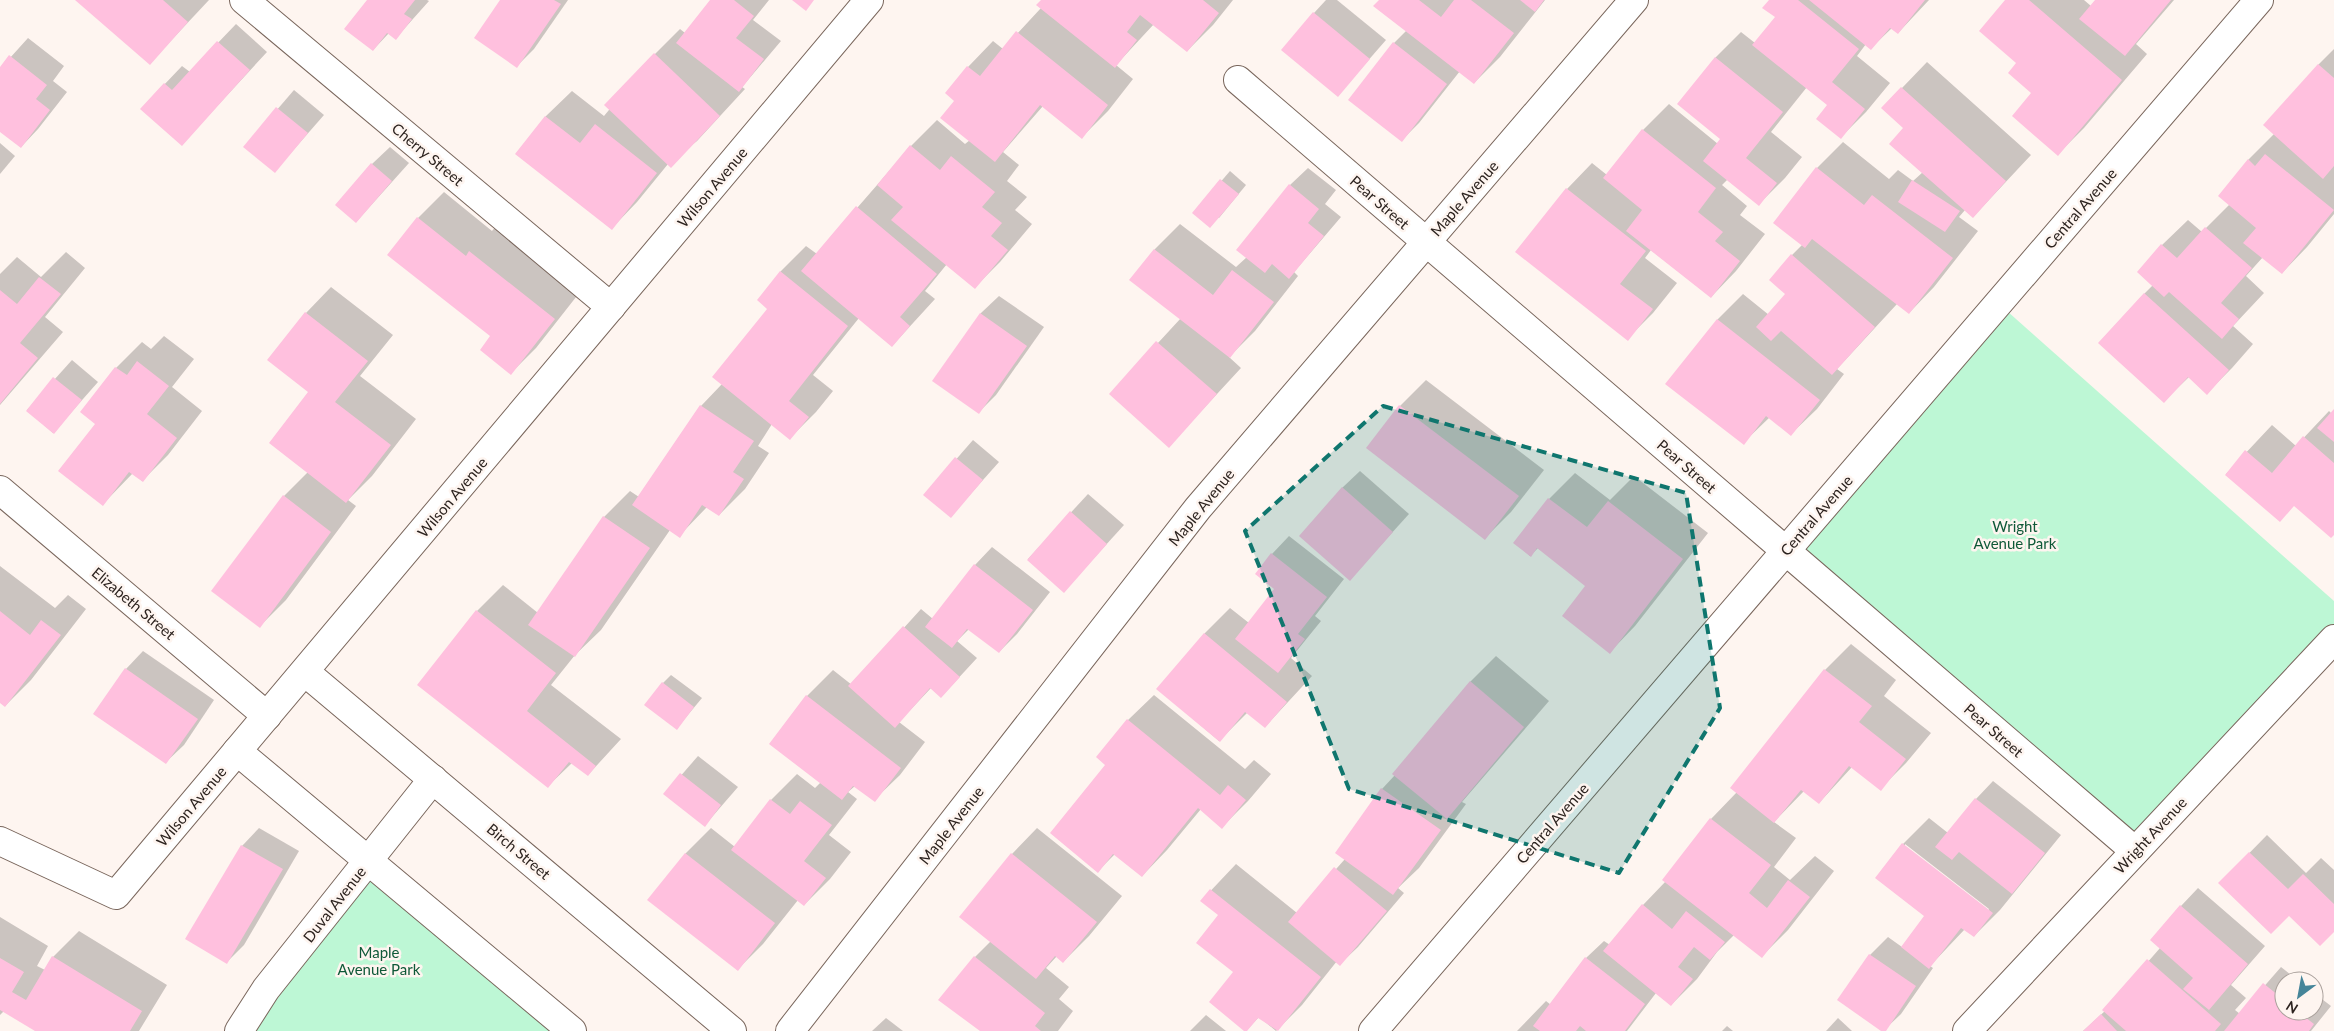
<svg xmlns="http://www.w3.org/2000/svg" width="2334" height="1031" viewBox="0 0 2334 1031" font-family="Lato,sans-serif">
	<rect width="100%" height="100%" fill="#fef5f0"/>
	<g fill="#bdf7d5">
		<polygon points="1998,303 2334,601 2334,639 2135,851 1785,551"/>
		<polygon points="368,860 572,1031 239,1031"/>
	</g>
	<g fill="#0003" fill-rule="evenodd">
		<polygon points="77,0 209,0 150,63"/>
		<polygon points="368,0 427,0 429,1 396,38 389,33 373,50"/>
		<polygon points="501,0 568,0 534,49 517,66"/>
		<polygon points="712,0 769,0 753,20 781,41 742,87 745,89 697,141 668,164 637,202 612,228 517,154 546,116 572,91 604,116 655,54 680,29 685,33"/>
		<polygon points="1042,0 1233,0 1213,25 1187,51 1154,24 1116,65 1133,79 1108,111 1082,137 1043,106 1003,152 1019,165 1007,181 1027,197 1015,210 1032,224 1000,262 975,287 947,264 925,291 935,299 892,346 859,318 813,375 833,391 816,412 790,438 772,424 758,446 769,453 745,489 719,515 707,507 679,536 670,530 601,630 575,655 551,685 621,739 588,775 572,763 548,786 477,611 503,585 538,613 604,517 630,491 639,497 701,406 722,384 769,308 758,300 781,271 806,246 817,254 911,146 937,120 965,144 970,140 956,101 968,67 993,41 1003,49 1041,8"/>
		<polygon points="1326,0 1337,0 1386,40 1338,95 1314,13"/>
		<polygon points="1380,0 1545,0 1500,57 1474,83 1460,71 1419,123 1402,140 1394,43 1407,30"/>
		<polygon points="1770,0 1929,0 1898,33 1892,28 1871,48 1866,44 1857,56 1890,83 1866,112 1841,137 1828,105 1807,87 1771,132 1802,157 1785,178 1759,204 1728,179 1722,185 1747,206 1740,215 1765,234 1736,271 1711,297 1651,250 1645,258 1677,283 1653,313 1627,339 1567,189 1592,163 1607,175 1643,130 1669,104 1718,144 1722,139 1715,58 1741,32 1755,43 1776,17"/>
		<polygon points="2007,0 2084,0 2091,6 2096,0 2174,0 2136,44 2147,54 2084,128 2058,154 2033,93 2018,63"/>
		<polygon points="236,24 267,52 182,144 142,108 182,66 190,72"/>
		<polygon points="28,38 64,66 53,81 67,92 38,129 21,147 0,131 0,69"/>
		<polygon points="2334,49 2334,214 2307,247 2282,273 2263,257 2246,276 2264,293 2233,326 2253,344 2232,368 2207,393 2189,377 2164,401 2144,294 2153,285 2162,245 2188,220 2202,232 2230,204 2248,160 2274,134 2318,65"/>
		<polygon points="1927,62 2031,155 1973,217 1965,210 1959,217 1978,231 1934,287 1909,313 1897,304 1837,369 1844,374 1817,409 1791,434 1770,417 1743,443 1717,320 1743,294 1769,315 1786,294 1792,255 1803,244 1775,222 1817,168 1843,142 1889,179 1898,170 1913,181 1923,172 1905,127 1902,88"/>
		<polygon points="294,90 324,115 275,171 245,147"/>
		<polygon points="0,143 15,156 0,174"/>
		<polygon points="390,147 409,163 356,222 372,164"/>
		<polygon points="1308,168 1336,190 1325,204 1341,217 1294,272 1298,276 1255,331 1229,357 1241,368 1169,446 1111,394 1181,318 1131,280 1155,249 1180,224 1236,267 1247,257 1290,185"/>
		<polygon points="1230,171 1246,185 1219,218 1194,213"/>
		<polygon points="444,192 492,231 496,226 580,292 536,348 511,373 492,336 418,218"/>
		<polygon points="66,252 85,268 45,317 63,332 0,405 0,274 17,257 41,277"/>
		<polygon points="331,287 393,335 360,376 416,419 372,476 348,500 356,506 286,600 260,626 284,496 308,472 310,391 306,313"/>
		<polygon points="999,296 1044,327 996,395 979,412 934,381 981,313"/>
		<polygon points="164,336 194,359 172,387 202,411 168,455 142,481 133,473 103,504 97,424 82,412 116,368 142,342 151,349"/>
		<polygon points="72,360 98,382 53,433 27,410"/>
		<polygon points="1426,380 1544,470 1511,512 1485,538 1368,448 1400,406"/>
		<polygon points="2329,411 2332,414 2334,411 2334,534 2295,505 2226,474 2272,425 2296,446"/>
		<polygon points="973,440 999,462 951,516 925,495"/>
		<polygon points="1360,471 1409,514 1350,579 1342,488"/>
		<polygon points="1575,473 1610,500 1634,476 1708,533 1635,626 1610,652 1587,586 1538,548 1530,556 1515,543 1549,499"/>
		<polygon points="1088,494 1124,525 1064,591 1028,559"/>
		<polygon points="1289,536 1344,579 1315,616 1321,621 1291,658 1312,676 1265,727 1248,712 1219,741 1158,689 1205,633 1230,608 1249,623 1276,589 1272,554"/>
		<polygon points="992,547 1050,592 1017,634 999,652 969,629 957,641 977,658 941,697 931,688 899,722 925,742 900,775 874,800 855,786 848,792 857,799 829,835 851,852 830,879 804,905 798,900 763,944 737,970 685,854 711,828 735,847 771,800 797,774 815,788 821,782 771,743 807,696 833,670 852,685 921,609 933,619 975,565"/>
		<polygon points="0,566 55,608 68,595 86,609 31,680 5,706 0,702"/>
		<polygon points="1851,644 1896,680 1884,696 1931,733 1906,763 1880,789 1852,767 1819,803 1804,791 1774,822 1796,838 1774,867 1790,880 1815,856 1834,871 1788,930 1762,956 1734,935 1717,952 1697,979 1671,1005 1656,993 1627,1031 1517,1031 1546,1001 1551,1005 1586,958 1604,941 1610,945 1643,905 1666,881 1664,879 1711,819 1737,792 1731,788 1825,670"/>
		<polygon points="143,651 214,700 184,745 166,762 126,669"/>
		<polygon points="1496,656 1549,701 1462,802 1466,804 1419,868 1398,888 1404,893 1358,947 1340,964 1337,961 1302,1005 1276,1031 1259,1017 1246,1031 1235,972 1220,915 1202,900 1236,864 1297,913 1345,859 1382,789 1395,775 1470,682"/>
		<polygon points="671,675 702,698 677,728 663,683"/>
		<polygon points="1154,695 1245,769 1254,760 1271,774 1248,801 1222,827 1201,809 1167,850 1142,876 1115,854 1098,871 1107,764 1128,720"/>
		<polygon points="698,756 738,787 705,825 665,794"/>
		<path d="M1993 781 2061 835 2000 910 1974 936 1965 929 1930 966 1933 968 1901 1014 1883 1031 1870 955 1888 937 1902 947 1926 916 1903 844 1929 818 1948 833 1976 799ZM1905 844 1989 909 1988 911 1905 847Z"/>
		<polygon points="259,828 299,851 244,945 227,962 242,846"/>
		<polygon points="1037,828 1122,896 1089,936 1063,962 1057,956 1046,968 1069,987 1059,999 1073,1011 1058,1031 981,1031 975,957 991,941 1012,854"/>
		<polygon points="2267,835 2306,873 2321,858 2334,870 2334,931 2289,915 2220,883"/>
		<polygon points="2198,888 2265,946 2231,985 2246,998 2235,1010 2240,1014 2281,967 2299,981 2284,981 2284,1011 2314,1011 2314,993 2331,1006 2311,1031 2083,1031 2105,1011 2160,948 2181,906"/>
		<polygon points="0,917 48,946 37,966 45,970 53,957 79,931 167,985 139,1031 37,1031 4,1011 0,1015"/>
		<polygon points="1206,1015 1226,1031 1190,1031"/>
		<polygon points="886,1018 903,1031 872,1031"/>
		<polygon points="1838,1018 1852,1031 1826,1031"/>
		<polygon points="1727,1026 1733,1031 1722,1031"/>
	</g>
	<g fill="#ffc0de">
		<polygon points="75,0 163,0 188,22 150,65"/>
		<polygon points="367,0 415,0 404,14 412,19 396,40 387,33 373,51 344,29"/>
		<polygon points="500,0 554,0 561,4 517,68 474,38"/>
		<polygon points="710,0 734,0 754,16 736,38 764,59 739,92 676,43"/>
		<polygon points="792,0 814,0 806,11"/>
		<polygon points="1041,0 1203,0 1219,13 1187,52 1140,15 1127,32 1137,40 1115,68 1036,5"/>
		<polygon points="1379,0 1419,0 1441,17 1454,0 1471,0 1514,33 1474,84 1373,6"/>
		<polygon points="1520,0 1544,0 1535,12"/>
		<polygon points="1769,0 1798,0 1859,49 1832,82 1865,109 1841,139 1816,119 1827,105 1752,45 1775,17 1762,8"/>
		<polygon points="1809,0 1925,0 1898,34 1890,28 1871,50"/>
		<polygon points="2005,0 2029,0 2122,80 2058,156 2012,116 2031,93 2008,73 2016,63 1979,31"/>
		<polygon points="2095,0 2171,0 2125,56 2079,19"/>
		<polygon points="1313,12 1370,59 1338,97 1281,50"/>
		<polygon points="1016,31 1108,105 1082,139 1040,105 995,162 940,118 954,101 945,93 967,66 980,76"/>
		<polygon points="217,41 250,70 182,146 140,109 164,83 172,90"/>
		<polygon points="1393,42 1447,84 1402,142 1348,100"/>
		<polygon points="654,53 720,116 671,168 604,105"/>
		<polygon points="9,55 47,85 36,99 50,110 21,148 0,132 0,67"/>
		<polygon points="1715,57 1783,112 1746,158 1777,183 1759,206 1703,161 1720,139 1677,104"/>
		<polygon points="2318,64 2334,78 2334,166 2323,179 2263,125"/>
		<polygon points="1901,87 2006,181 1973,218 1889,144 1903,128 1881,108"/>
		<polygon points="276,107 308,133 275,173 243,147"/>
		<polygon points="545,116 580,143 595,124 657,173 612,230 515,154"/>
		<polygon points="1642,129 1716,188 1698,212 1723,232 1715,241 1740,261 1711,298 1626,231 1642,210 1603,178"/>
		<polygon points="910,145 940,170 951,156 995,192 982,207 1002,223 991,236 1008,250 975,289 891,220 903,207 877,185"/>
		<polygon points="2265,154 2334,210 2282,274 2243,243 2256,228 2218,196 2248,159 2255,166"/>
		<polygon points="371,163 392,181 356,223 335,205"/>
		<polygon points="1816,167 1864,205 1872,195 1953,258 1909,314 1812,239 1805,248 1773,223"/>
		<polygon points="1220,179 1239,194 1210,228 1192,213"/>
		<polygon points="1912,180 1960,211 1945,232 1898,202"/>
		<polygon points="1289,184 1319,209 1308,223 1324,236 1289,279 1272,264 1265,273 1236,250"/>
		<polygon points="1566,188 1646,251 1620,284 1653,309 1628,341 1515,252"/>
		<polygon points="856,206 937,274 900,317 910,326 892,347 801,271"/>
		<polygon points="417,217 466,256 469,251 555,319 511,375 480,350 490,336 387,255"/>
		<polygon points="2205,227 2252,268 2221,303 2239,319 2222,339 2169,292 2164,297 2137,272 2161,244 2177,258"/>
		<polygon points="1154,249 1213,295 1232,270 1274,302 1230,358 1129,280"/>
		<polygon points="1791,254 1875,327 1832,375 1781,331 1771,341 1756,327 1785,294 1769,280"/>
		<polygon points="780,271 848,326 789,401 809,417 790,440 712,377 767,309 757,300"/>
		<polygon points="39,277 61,294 20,343 38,358 0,404 0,290 17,304"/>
		<polygon points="2144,293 2229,370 2207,395 2188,377 2164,403 2098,343"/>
		<polygon points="305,312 368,361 335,402 391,445 346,503 269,443 308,392 267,360"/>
		<polygon points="980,313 1027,346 979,414 932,381"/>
		<polygon points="1717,319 1820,400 1791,436 1766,416 1744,445 1665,384"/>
		<polygon points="1156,341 1217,394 1169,448 1109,394"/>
		<polygon points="137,361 169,386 147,414 177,438 143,482 129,472 103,506 58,471 95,424 80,412 115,367 127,375"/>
		<polygon points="53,377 82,400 54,434 26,411"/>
		<polygon points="700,405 754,441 733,472 744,479 719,516 702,505 680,538 632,505"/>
		<polygon points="1399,405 1519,496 1485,540 1366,448"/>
		<polygon points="2334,409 2334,442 2317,428"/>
		<polygon points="2303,436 2334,463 2334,535 2331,538 2294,506 2280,522 2225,475 2245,450 2272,473"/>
		<polygon points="955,457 983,480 951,518 923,495"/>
		<polygon points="1342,487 1393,532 1350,581 1299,536"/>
		<polygon points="283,495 331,532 260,628 211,591"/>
		<polygon points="1548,498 1587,527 1608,501 1683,559 1610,654 1562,616 1585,586 1537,548 1531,557 1513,543"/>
		<polygon points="1070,511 1107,544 1064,593 1027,560"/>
		<polygon points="603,516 650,548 575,657 528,625"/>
		<polygon points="1271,553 1327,597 1298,634 1305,639 1278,673 1235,639 1274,589 1255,574"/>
		<polygon points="974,564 1033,610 999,653 967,629 952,648 925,627"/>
		<polygon points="476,610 556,673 527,711 596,766 588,776 569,762 548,788 417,685"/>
		<polygon points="0,611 30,635 41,620 61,635 5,707 0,703"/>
		<polygon points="903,626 960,677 941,698 930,688 895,728 848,686"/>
		<polygon points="1204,633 1287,702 1265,728 1245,712 1220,742 1156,689"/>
		<polygon points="125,668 198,719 166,764 93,714"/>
		<polygon points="1824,669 1872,706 1859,722 1906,759 1881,791 1849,766 1819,804 1801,790 1774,823 1730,788"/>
		<polygon points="1470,681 1524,727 1447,819 1392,774"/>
		<polygon points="662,682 694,707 677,730 644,705"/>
		<polygon points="806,695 901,768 875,802 853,786 842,800 769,744"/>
		<polygon points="1127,719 1220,795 1228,785 1246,800 1222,829 1198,808 1142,877 1113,854 1098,873 1050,833 1105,765 1096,757"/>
		<polygon points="680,773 721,805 705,827 663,794"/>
		<polygon points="1381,788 1441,830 1393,895 1335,853"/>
		<polygon points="1975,798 2045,853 2012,894 1959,852 1952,860 1935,847"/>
		<polygon points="770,799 790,814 800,801 832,825 804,861 826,878 804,906 731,850"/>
		<polygon points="1710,818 1771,865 1749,893 1767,908 1788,880 1810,897 1762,958 1662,880"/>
		<polygon points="1902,843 1993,913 1974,937 1961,928 1929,969 1901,947 1924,916 1875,878"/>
		<polygon points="241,845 283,869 227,964 185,939"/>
		<polygon points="2249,852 2288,889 2303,874 2334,904 2334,932 2320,946 2289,916 2271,934 2218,883"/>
		<polygon points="685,853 775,923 738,971 647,900"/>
		<polygon points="1011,853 1097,922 1063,963 1055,956 1036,979 959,917"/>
		<polygon points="1334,867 1387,911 1340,966 1288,922"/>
		<polygon points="1210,889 1321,977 1278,1031 1258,1018 1247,1031 1244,1031 1209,1002 1233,972 1196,943 1218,915 1200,901"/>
		<polygon points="1642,904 1672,929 1686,911 1725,942 1710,960 1694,947 1678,967 1693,979 1671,1006 1603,951"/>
		<polygon points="2180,905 2248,964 2209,1010 2183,989 2193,978 2150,940"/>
		<polygon points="1869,954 1916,986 1886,1031 1881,1031 1837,1000"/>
		<polygon points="52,956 142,1011 130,1031 35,1031 0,1010 0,958 24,972 12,992 26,1000"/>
		<polygon points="974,956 1045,1013 1035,1026 1041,1031 980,1031 938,1000"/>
		<polygon points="1585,957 1645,1004 1625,1031 1586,1031 1580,1026 1576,1031 1540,1031 1533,1026"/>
		<polygon points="2147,959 2221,1024 2215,1031 2126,1031 2102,1010"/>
		<polygon points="2263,983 2284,1000 2284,1011 2297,1011 2314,1024 2309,1031 2224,1031"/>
		<polygon points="2101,1014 2117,1031 2083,1031"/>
	</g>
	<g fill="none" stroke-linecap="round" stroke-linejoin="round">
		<defs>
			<g id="minor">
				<polyline points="244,0 611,307"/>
				<polyline points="1238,80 2135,851"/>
				<polyline points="0,490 267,716"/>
				<polyline points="305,672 732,1031"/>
				<polyline points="237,751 572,1031"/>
				<polyline points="0,841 116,895 869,0"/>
				<polyline points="239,1031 266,989 433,779"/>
				<polyline points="790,1031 1198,508 1634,0"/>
				<polyline points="1373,1031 2259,0"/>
				<polyline points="1967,1031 2334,639"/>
			</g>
		</defs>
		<use href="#minor" stroke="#79665c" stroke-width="30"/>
		<use href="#minor" stroke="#fff" stroke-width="28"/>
	</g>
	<path fill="#0f766e" fill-opacity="0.2" stroke="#0f766e" stroke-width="4" stroke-dasharray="10 6" stroke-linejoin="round" d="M1383 406 1686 493 1720 708 1619 873 1349 789 1245 531Z"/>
	<g text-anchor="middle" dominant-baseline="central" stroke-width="5" stroke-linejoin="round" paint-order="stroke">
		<g font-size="15" fill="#2c231f" stroke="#fef5f0">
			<text transform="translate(428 154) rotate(40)">Cherry Street</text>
			<text transform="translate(712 187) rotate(-50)">Wilson Avenue</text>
			<text transform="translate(1464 198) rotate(-49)">Maple Avenue</text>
			<text transform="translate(1380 202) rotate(41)">Pear Street</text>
			<text transform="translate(2080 208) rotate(-49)">Central Avenue</text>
			<text transform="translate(1687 466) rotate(41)">Pear Street</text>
			<text transform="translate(452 497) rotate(-50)">Wilson Avenue</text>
			<text transform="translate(1201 507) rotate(-51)">Maple Avenue</text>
			<text transform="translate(1816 515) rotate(-49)">Central Avenue</text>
			<text transform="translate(134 603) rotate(40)">Elizabeth Street</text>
			<text transform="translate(1994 730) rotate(41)">Pear Street</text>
			<text transform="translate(191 806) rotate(-50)">Wilson Avenue</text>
			<text transform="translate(1552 823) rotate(-49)">Central Avenue</text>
			<text transform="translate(951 825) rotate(-52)">Maple Avenue</text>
			<text transform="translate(2150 835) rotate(-47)">Wright Avenue</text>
			<text transform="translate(519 851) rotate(40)">Birch Street</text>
			<text transform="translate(334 904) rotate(-52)">Duval Avenue</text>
		</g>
		<g font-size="15" fill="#0f5938" stroke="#fef5f0">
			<text x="2015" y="526">Wright<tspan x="2015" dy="17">Avenue Park</tspan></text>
			<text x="379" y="952">Maple<tspan x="379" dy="17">Avenue Park</tspan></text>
		</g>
	</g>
	<g transform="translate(2299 996) rotate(212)"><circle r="24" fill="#fef5f0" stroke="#aaa19c"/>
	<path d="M0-4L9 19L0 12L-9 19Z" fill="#458599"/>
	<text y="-8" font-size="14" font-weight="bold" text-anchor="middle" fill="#2c231f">N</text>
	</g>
</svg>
